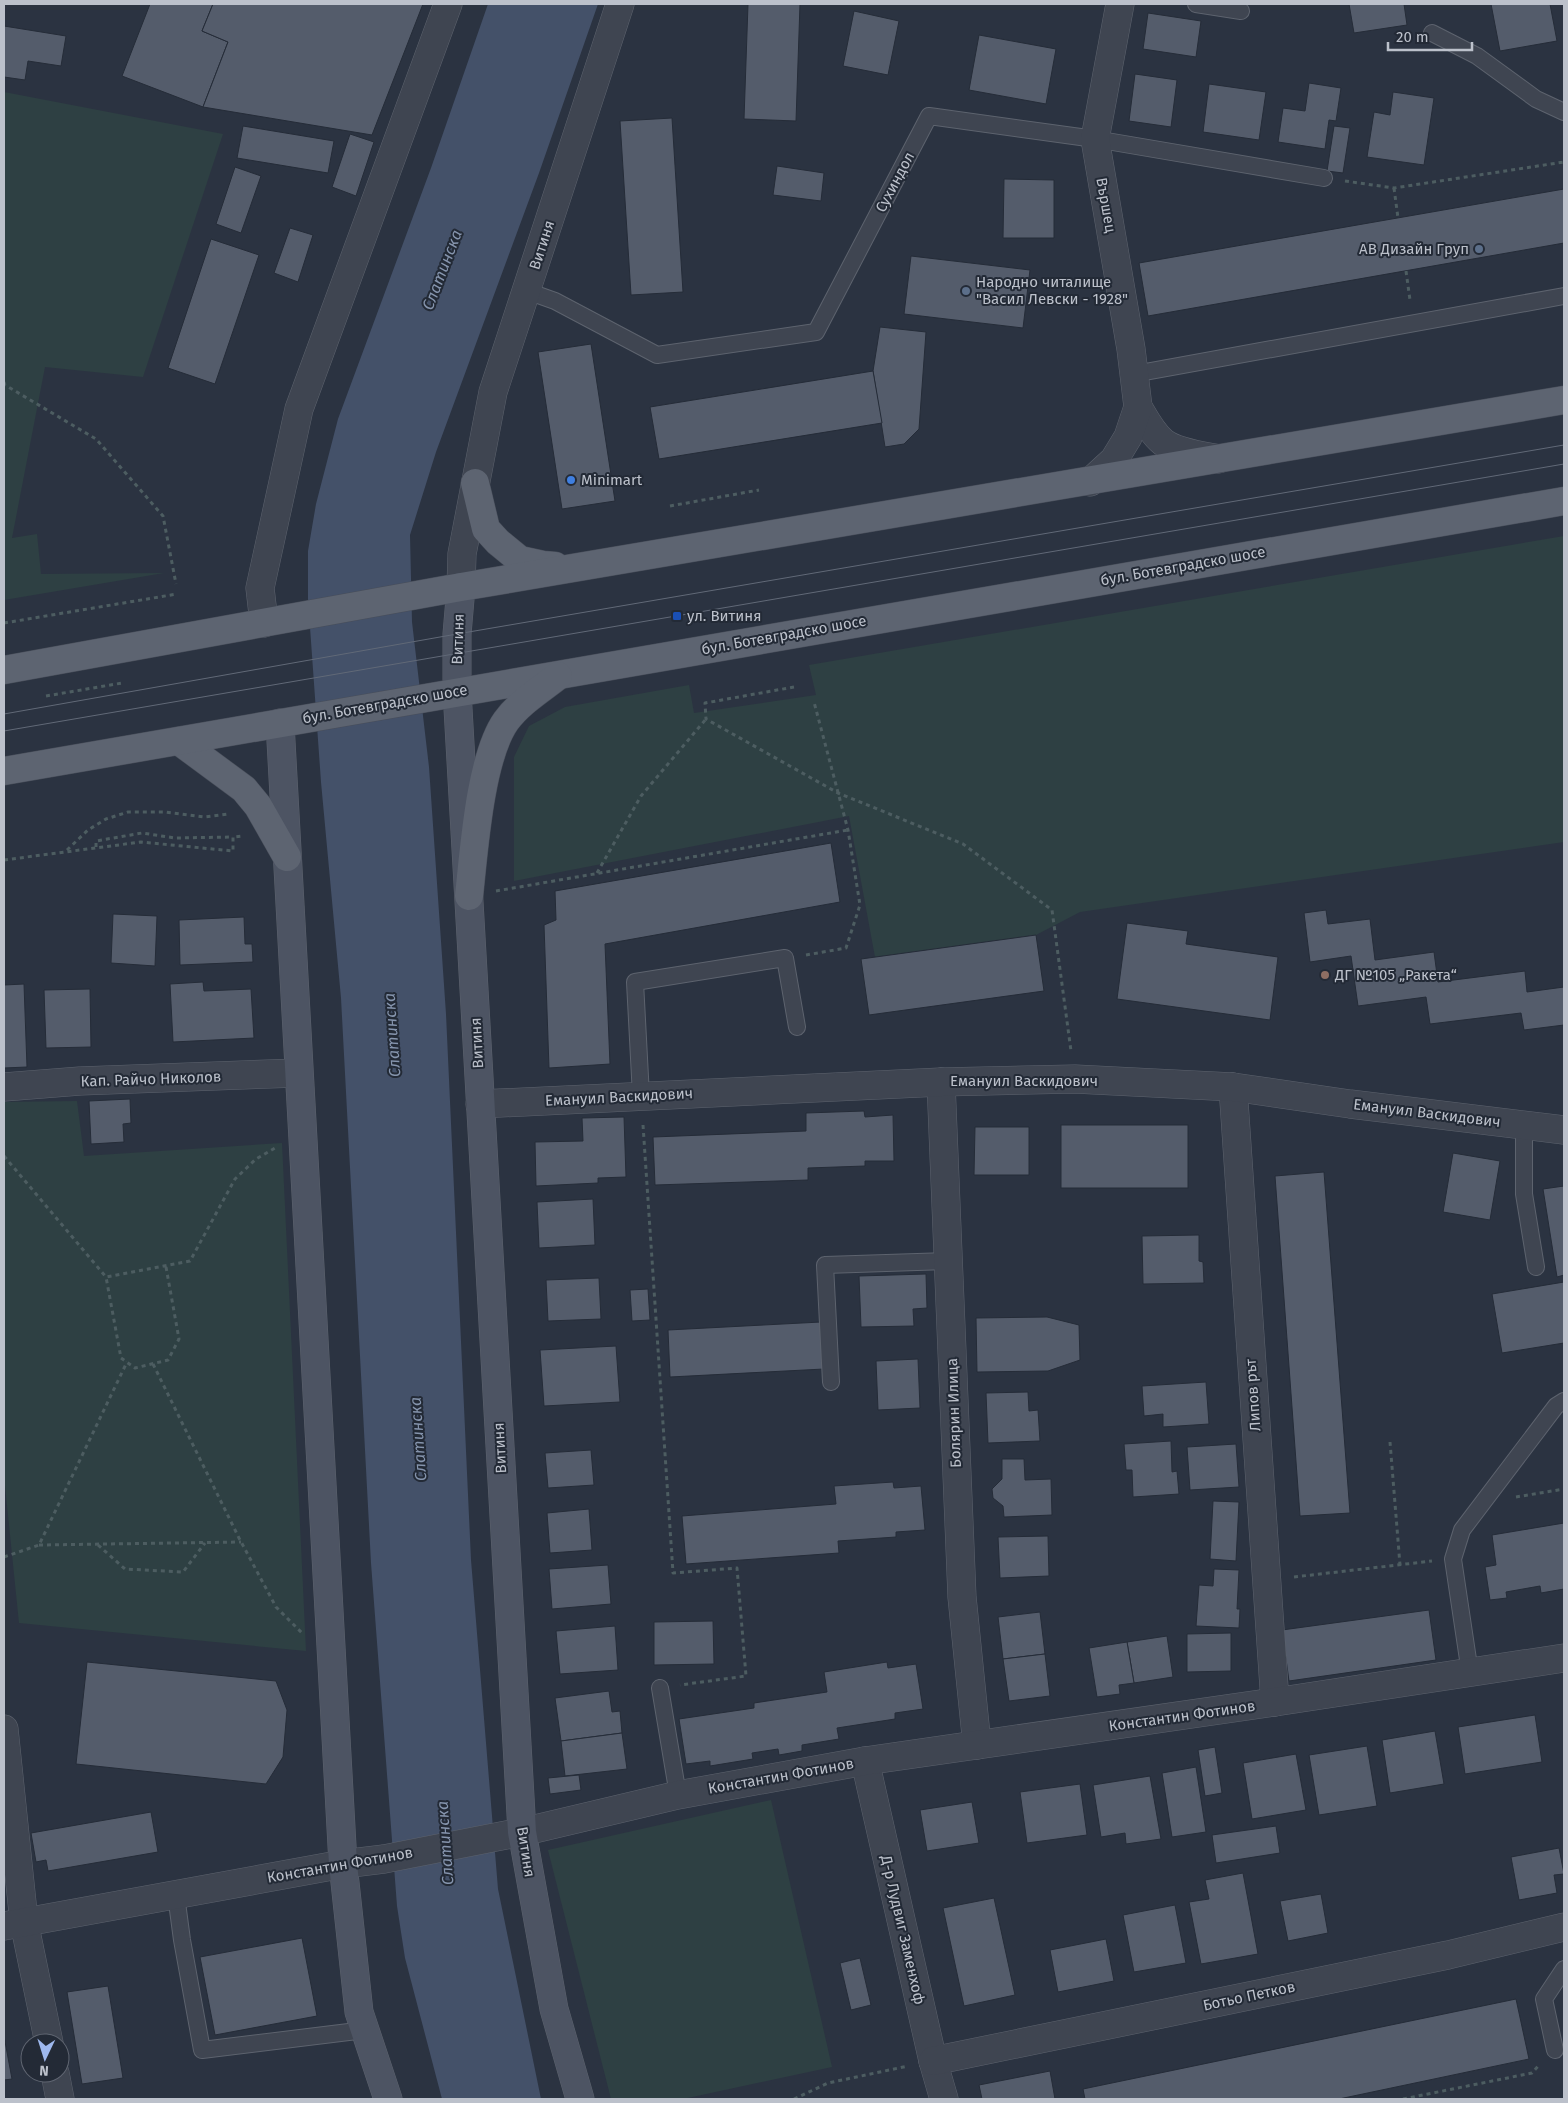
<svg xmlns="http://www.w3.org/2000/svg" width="1568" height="2103" viewBox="0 0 1568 2103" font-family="'Fira Sans',sans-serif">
	<rect width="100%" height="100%" fill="#2b3341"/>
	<g fill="#2e4043">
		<polygon points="4,92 223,134 143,377 45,367 12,538 37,534 41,574 164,573 4,600"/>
		<polygon points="1564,536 1564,842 1080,912 1036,935 875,957 849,816 514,881 514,757 529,726 565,707 689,685 694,713 816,695 809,665"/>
		<polygon points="77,1101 84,1156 282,1143 306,1651 19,1623 4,1476 4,1102"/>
		<polygon points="771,1800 832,2067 683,2099 611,2099 548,1850"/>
	</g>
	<polygon fill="#445169" points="488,4 598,4 539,173 436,452 410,535 412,622 429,767 446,1014 471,1560 498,1889 541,2099 442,2099 405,1958 397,1906 371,1563 341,998 321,782 308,599 308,551 316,504 338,419 431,168"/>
	<g fill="#545c6b" stroke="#252c38">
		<polygon points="150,4 213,4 202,31 228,42 203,107 122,76"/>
		<polygon points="213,4 423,4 372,135 203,107 228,42 202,31"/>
		<polygon points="748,4 800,4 796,121 744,119"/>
		<polygon points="1349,4 1404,4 1407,25 1354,33"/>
		<polygon points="1491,4 1550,4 1557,41 1500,51"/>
		<polygon points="854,11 899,21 888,75 843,66"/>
		<polygon points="1148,13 1201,21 1196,57 1143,49"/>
		<polygon points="4,26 66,36 61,66 28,61 25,80 4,77"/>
		<polygon points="979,35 1056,49 1046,104 969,90"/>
		<polygon points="1135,74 1177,80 1171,127 1129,121"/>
		<polygon points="1309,83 1341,88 1336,121 1329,120 1325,149 1278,142 1283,108 1305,111"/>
		<polygon points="1209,84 1266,92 1259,140 1203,132"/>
		<polygon points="1393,92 1434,98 1424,165 1367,157 1374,112 1390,115"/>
		<polygon points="672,118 683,292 631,295 620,121"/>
		<polygon points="243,126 334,141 328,173 237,158"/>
		<polygon points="1334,126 1350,128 1343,173 1327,171"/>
		<polygon points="350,134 374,142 356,196 332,187"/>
		<polygon points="777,166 824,173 821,201 773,195"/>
		<polygon points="235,167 261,176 241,233 216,224"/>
		<polygon points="1004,179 1054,180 1054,238 1003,238"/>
		<polygon points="1564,189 1564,243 1148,316 1139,263"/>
		<polygon points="290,228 313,235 298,282 274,273"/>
		<polygon points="211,239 259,255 215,384 168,368"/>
		<polygon points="911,256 1030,270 1023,328 904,314"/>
		<polygon points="880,327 926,332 919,429 904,444 885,447 873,371"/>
		<polygon points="591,344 615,501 562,509 538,352"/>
		<polygon points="873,371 882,423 659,459 650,407"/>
		<polygon points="831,843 840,902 605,944 610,1064 549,1068 544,925 556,920 555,891"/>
		<polygon points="1326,910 1328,924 1370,919 1375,960 1434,952 1438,982 1525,971 1527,992 1564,987 1564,1025 1524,1030 1521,1013 1430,1024 1426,997 1358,1006 1351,956 1310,962 1304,913"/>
		<polygon points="113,914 157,916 155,966 111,963"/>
		<polygon points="244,917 245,944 252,944 253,962 180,965 179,920"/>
		<polygon points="1127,923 1188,931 1186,944 1278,957 1270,1020 1117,999"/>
		<polygon points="1036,935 1044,991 869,1015 861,959"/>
		<polygon points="203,982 204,991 251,989 254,1038 173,1042 170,984"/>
		<polygon points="24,984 27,1067 4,1068 4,985"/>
		<polygon points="90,989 91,1047 46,1048 44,990"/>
		<polygon points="130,1099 131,1123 123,1124 124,1142 91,1144 89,1101"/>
		<polygon points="864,1111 865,1117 893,1115 894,1161 865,1161 865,1166 808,1168 808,1180 655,1185 653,1137 806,1131 806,1113"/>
		<polygon points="624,1117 626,1177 598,1178 598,1183 536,1186 535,1142 583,1141 582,1118"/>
		<rect x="1061" y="1125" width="127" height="63"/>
		<polygon points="975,1127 1029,1127 1029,1175 974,1175"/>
		<polygon points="1453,1153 1500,1161 1490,1220 1443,1212"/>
		<polygon points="1324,1172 1350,1513 1300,1516 1275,1176"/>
		<polygon points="1564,1186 1564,1275 1557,1277 1543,1189"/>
		<polygon points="593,1199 595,1245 539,1248 537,1202"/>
		<polygon points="1199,1235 1199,1261 1203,1262 1204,1283 1143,1284 1142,1236"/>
		<polygon points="926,1274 927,1308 913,1309 914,1326 861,1327 859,1276"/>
		<polygon points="599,1278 601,1319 548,1321 546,1280"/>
		<polygon points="1564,1282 1564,1343 1502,1353 1492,1294"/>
		<polygon points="648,1289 650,1320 632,1321 630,1290"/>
		<polygon points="1047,1317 1079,1325 1080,1360 1048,1371 977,1372 976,1318"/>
		<polygon points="821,1322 824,1369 670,1377 668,1330"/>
		<polygon points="616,1346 620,1402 544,1406 540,1350"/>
		<polygon points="918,1359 920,1408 878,1410 876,1361"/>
		<polygon points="1206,1382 1209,1424 1163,1427 1163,1414 1144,1416 1142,1386"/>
		<polygon points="1028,1392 1029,1411 1038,1410 1040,1441 988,1443 986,1393"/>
		<polygon points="1171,1441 1172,1472 1177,1471 1179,1494 1133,1497 1132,1470 1126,1470 1124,1444"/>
		<polygon points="1236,1444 1239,1487 1190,1490 1187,1447"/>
		<polygon points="591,1450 594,1485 548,1488 545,1453"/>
		<polygon points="1002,1459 1024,1459 1025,1480 1051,1479 1052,1515 1004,1517 1003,1506 993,1498 992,1489 1002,1479"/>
		<polygon points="893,1482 894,1488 921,1486 925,1530 896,1532 896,1537 838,1541 839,1553 686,1564 682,1516 836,1504 834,1486"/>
		<polygon points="1213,1501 1239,1502 1236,1561 1210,1559"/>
		<polygon points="589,1509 592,1550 550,1553 547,1513"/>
		<polygon points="1564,1523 1564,1589 1541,1593 1540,1586 1506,1592 1507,1598 1490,1600 1485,1567 1496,1565 1492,1535"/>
		<polygon points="1048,1536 1049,1576 1000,1578 998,1537"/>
		<polygon points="608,1565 611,1604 552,1609 549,1569"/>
		<polygon points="1214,1569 1239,1570 1237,1609 1240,1609 1239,1628 1196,1626 1199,1585 1213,1586"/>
		<polygon points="1429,1610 1436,1660 1289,1681 1282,1630"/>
		<polygon points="1040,1612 1045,1654 1003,1659 998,1617"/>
		<polygon points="713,1621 714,1664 654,1665 654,1622"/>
		<polygon points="615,1626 618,1670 560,1674 556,1631"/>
		<polygon points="1231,1633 1231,1671 1187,1672 1187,1634"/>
		<polygon points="1167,1636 1173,1677 1134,1683 1127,1642"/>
		<polygon points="1127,1642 1134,1683 1119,1685 1120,1694 1097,1697 1089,1648"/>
		<polygon points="1045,1654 1050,1696 1009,1701 1003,1659"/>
		<polygon points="87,1662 276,1681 287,1710 283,1757 266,1784 76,1764"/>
		<polygon points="887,1662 888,1668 916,1664 923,1709 895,1713 895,1719 837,1728 839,1739 802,1745 802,1751 779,1755 778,1749 752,1753 753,1759 710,1766 710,1761 686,1764 679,1719 754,1708 754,1703 827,1692 824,1672"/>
		<polygon points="609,1691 612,1712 620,1711 622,1733 561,1741 555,1698"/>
		<polygon points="1535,1715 1542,1762 1465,1774 1458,1727"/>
		<polygon points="1435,1731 1444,1784 1390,1793 1382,1740"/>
		<polygon points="622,1733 627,1769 565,1776 561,1741"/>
		<polygon points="1367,1746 1377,1806 1319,1815 1309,1755"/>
		<polygon points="1215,1747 1222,1793 1205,1796 1198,1750"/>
		<polygon points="1296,1754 1306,1810 1252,1819 1243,1763"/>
		<polygon points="1196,1767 1206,1832 1172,1837 1162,1773"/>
		<polygon points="579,1775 581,1790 550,1794 548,1778"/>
		<polygon points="1150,1776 1161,1839 1126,1844 1125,1833 1101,1837 1093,1785"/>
		<polygon points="1080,1784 1087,1835 1027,1843 1020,1792"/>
		<polygon points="972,1802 979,1843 927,1851 920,1810"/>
		<polygon points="151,1812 158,1852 48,1871 46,1860 36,1862 31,1833"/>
		<polygon points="1276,1826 1280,1853 1216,1863 1212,1835"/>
		<polygon points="1559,1848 1564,1874 1554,1875 1557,1893 1519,1900 1511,1857"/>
		<polygon points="1243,1873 1258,1954 1201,1964 1189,1902 1209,1899 1205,1880"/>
		<polygon points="1321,1894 1328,1933 1288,1941 1280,1901"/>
		<polygon points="994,1898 1015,1995 964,2006 943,1908"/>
		<polygon points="1175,1905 1186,1963 1134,1972 1123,1915"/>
		<polygon points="302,1938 317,2016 215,2035 200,1957"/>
		<polygon points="1106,1939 1114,1981 1058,1992 1050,1950"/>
		<polygon points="860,1958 871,2005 851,2010 840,1963"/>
		<polygon points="108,1986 123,2078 82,2084 67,1992"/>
		<polygon points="1516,1999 1529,2059 1339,2099 1085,2099 1083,2089"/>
		<polygon points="4,2036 12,2079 4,2080"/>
		<polygon points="1050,2071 1055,2099 982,2099 979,2085"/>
	</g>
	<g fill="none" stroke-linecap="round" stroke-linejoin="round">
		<defs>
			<g id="lane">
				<polyline points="1196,4 1241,11"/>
				<polyline points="1432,33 1477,56 1536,99 1564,112"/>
				<polyline points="527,291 555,301 657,355 816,332 929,116 1095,139 1324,178"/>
				<polyline points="1134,374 1564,296"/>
				<polyline points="641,1096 635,982 785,958 797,1027"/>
				<polyline points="1524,1125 1524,1194 1536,1267"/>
				<polyline points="831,1382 825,1265 948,1261"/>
				<polyline points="1470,1673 1453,1559 1462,1530 1556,1406 1564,1401"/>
				<polyline points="660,1688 678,1795"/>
				<polyline points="176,1895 182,1940 202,2050 365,2030"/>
				<polyline points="1555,2050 1544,1999 1564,1969"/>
			</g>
			<g id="street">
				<path d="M1138 407C1145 419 1152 433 1163 442 1175 452 1204 456 1219 459"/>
				<polyline points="1090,482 1114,460 1128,437 1138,407 1131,349 1095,139 1120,4"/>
				<polyline points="461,587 462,554 493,392 620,4"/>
				<polyline points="264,623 260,588 299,409 448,4"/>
				<polyline points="941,1082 962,1597 977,1745"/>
				<polyline points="4,1087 80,1081 298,1073"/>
				<polyline points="1233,1087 1275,1702"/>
				<polyline points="480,1104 941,1082 1075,1079 1233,1087 1350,1104 1564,1130"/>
				<polyline points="4,1729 24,1922 49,2043"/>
				<polyline points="865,1761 933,2061 944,2099"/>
				<polyline points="4,1926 343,1864 384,1859 522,1832 678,1795 865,1761 1275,1702 1564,1658"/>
				<polyline points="933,2061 1448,1955 1564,1927"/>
				<polyline points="55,2073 60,2099"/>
			</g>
			<g id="secondary">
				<polyline points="461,587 457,634 457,691 522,1832 554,2009 580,2099"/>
				<polyline points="280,723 343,1864 359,2012 388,2099"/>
			</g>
			<g id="primary">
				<polyline points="475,483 486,529 498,542 520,560 543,565 555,566"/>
				<polyline points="4,670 461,587 1564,400"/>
				<polyline points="179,741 244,789 258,806 287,857"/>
				<polyline points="4,771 1564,501"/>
				<path d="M469 896C474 850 480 758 506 721 519 703 540 690 558 676"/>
			</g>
		</defs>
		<use href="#lane" stroke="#5d636e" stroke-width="18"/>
		<use href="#street" stroke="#5d636e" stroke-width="29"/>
		<use href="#secondary" stroke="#5d636e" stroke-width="29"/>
		<use href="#primary" stroke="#484e5a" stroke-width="29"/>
		<g stroke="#4d5d61" stroke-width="3" stroke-dasharray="4 4" stroke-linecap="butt">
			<polyline points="1345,181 1394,188 1564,162"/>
			<polyline points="1394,188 1398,218"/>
			<polyline points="1406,271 1410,300"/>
			<polyline points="4,382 5,385 96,439 163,516 176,584"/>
			<polyline points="670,506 759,490"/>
			<polyline points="4,623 177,594"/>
			<polyline points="794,687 705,703 706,719 838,793 963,844 1052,910 1071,1051"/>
			<polyline points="46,696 122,683"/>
			<polyline points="96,847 96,841 142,833 175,838 233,837"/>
			<polyline points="67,850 88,830 106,819 128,812 165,812 204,817 228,814"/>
			<polyline points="4,860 141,842 233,851 233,837 243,836"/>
			<polyline points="597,873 641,796 706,719"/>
			<polyline points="496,891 848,830"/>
			<polyline points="806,955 846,948 860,905 848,830 814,702"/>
			<polyline points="643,1125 673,1573 737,1568 746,1676 680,1685"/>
			<polyline points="4,1156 106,1277"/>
			<polyline points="166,1267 179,1339 168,1360 135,1368 121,1358 106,1277 190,1261 235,1179 256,1159 275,1148"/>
			<polyline points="153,1364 239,1538 276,1607 302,1633"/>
			<polyline points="1390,1442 1400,1565"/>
			<polyline points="1516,1497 1564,1489"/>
			<polyline points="39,1545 241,1542"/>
			<polyline points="98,1545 125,1569 183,1572 205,1543"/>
			<polyline points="4,1557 39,1545 127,1362"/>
			<polyline points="1294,1577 1432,1561"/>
			<polyline points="794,2099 828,2083 908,2066"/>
			<polyline points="1403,2099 1532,2073 1539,2065"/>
		</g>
		<use href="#lane" stroke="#3f4551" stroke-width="16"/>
		<use href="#street" stroke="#3f4551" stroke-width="28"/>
		<use href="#secondary" stroke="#4d5463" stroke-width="28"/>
		<use href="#primary" stroke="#5d6471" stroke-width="28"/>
		<g stroke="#616977" stroke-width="1">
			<polyline points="4,714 457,634 1564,445"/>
			<polyline points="4,731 1564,464"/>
		</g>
	</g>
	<g fill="#5c6f8a" stroke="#232a36" stroke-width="2">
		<circle cx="1479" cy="249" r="5"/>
		<circle cx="966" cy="291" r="5"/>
	</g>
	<circle fill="#3f7fe0" stroke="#232a36" stroke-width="2" cx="571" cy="480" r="5"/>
	<rect fill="#1a4fb4" stroke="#232a36" stroke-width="2" x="672" y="611" width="10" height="10" rx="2.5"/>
	<circle fill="#8d6e63" stroke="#232a36" stroke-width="2" cx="1325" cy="975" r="5"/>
	<g text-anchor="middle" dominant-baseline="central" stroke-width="4" stroke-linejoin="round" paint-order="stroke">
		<g font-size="15" fill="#bcc1cb" stroke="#232a36">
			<text transform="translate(895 182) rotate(-62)">Сухиндол</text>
			<text transform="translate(1106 205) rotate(80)">Вършец</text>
			<text transform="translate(542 245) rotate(-72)">Витиня</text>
			<text transform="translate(1183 566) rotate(-10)">бул. Ботевградско шосе</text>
			<text transform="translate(784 635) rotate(-10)">бул. Ботевградско шосе</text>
			<text transform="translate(458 639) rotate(-88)">Витиня</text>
			<text transform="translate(385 704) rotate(-10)">бул. Ботевградско шосе</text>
			<text transform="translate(477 1043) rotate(-93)">Витиня</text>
			<text transform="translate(151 1079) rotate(-2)">Кап. Райчо Николов</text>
			<text x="1024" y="1081">Емануил Васкидович</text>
			<text transform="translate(619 1097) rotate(-3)">Емануил Васкидович</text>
			<text transform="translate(1427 1113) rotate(7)">Емануил Васкидович</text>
			<text transform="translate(1253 1395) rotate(-94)">Липов рът</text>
			<text transform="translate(954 1413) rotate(-92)">Болярин Илица</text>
			<text transform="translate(500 1448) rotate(-93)">Витиня</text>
			<text transform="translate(1182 1716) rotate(-8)">Константин Фотинов</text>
			<text transform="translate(781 1776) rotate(-10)">Константин Фотинов</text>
			<text transform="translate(526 1852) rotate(81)">Витиня</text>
			<text transform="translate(340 1865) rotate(-10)">Константин Фотинов</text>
			<text transform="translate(903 1930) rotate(77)">Д-р Лудвиг Заменхоф</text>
			<text transform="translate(1249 1996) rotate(-12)">Ботьо Петков</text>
		</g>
		<g font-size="15" fill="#bcc1cb" stroke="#232a36" text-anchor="start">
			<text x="1469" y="249" text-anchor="end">АВ Дизайн Груп</text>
			<text x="976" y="282">Народно читалище<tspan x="976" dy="17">"Васил Левски - 1928"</tspan></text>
			<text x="581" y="480">Minimart</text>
			<text x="687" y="616">ул. Витиня</text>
			<text x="1335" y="975">ДГ №105 „Ракета“</text>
		</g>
		<g font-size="16" font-style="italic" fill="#8695ae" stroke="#232a36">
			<text transform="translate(442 270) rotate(-69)">Слатинска</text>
			<text transform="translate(392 1035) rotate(-94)">Слатинска</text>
			<text transform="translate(418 1439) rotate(-94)">Слатинска</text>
			<text transform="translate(445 1843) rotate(-94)">Слатинска</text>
		</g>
	</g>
	<rect width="1568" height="2103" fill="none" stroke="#bcc1cb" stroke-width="10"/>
	<g transform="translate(45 2058) rotate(184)"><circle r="24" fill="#232a36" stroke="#606672"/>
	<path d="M0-4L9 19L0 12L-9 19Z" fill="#9eb8ee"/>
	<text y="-8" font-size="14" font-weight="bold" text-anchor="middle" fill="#bcc1cb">N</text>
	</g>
	<path d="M1388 42v8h84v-8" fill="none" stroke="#bcc1cb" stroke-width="2.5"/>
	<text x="1396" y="42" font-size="15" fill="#bcc1cb" stroke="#232a36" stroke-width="4" paint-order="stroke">20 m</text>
</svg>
